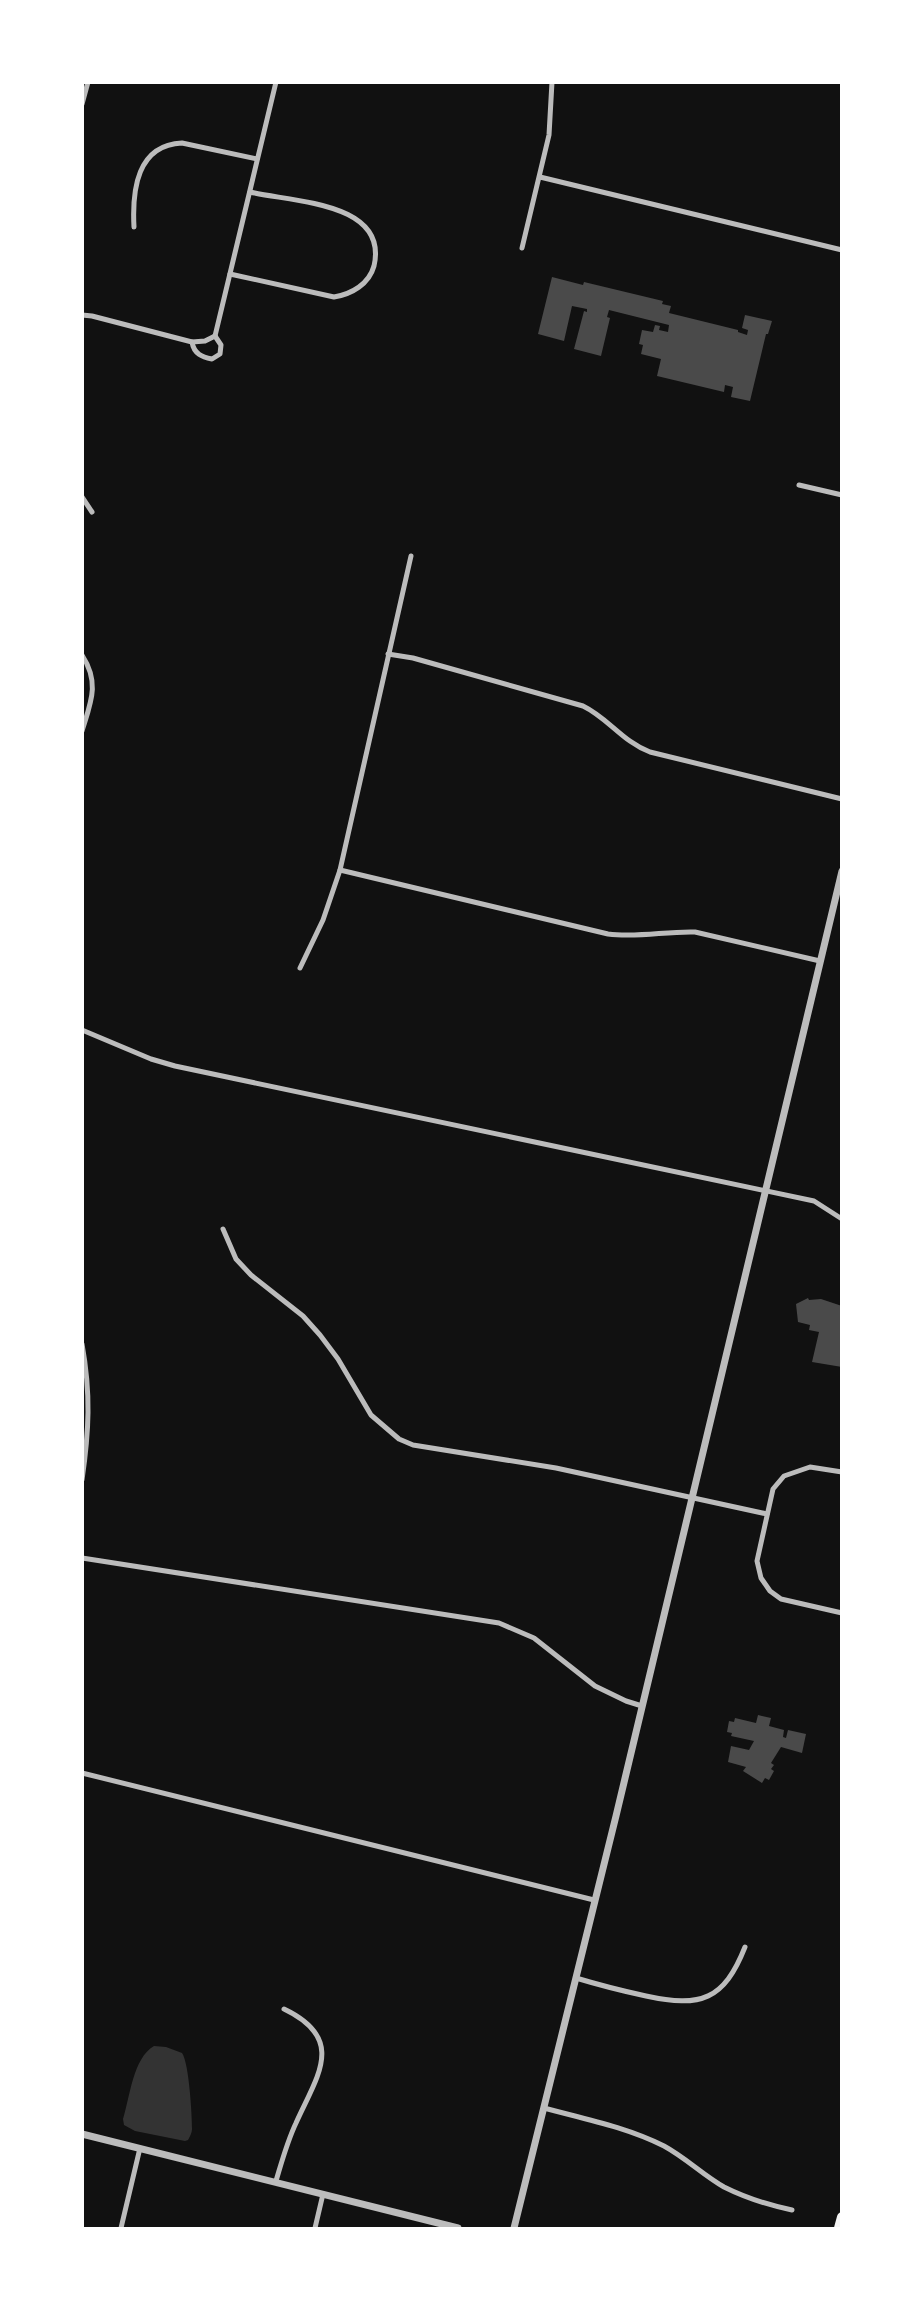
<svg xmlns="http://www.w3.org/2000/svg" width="924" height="2311" viewBox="0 0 924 2311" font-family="'Exo 2',sans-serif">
	<rect width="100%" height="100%" fill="#111"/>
	<path fill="#333" d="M154 2046 166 2047 182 2053C189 2063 192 2114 192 2129 192 2133 190 2136 188 2140L185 2141 135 2131 124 2125 123 2119C130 2097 133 2058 154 2046Z"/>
	<g fill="#4a4a4a">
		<polygon points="552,277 583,285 584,282 663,301 662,304 671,306 669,313 738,330 738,332 747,335 748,330 742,328 745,315 772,321 768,334 766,334 750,401 731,397 733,387 725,385 724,392 657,376 661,359 641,354 643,345 639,344 642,330 653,332 655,325 660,326 659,330 668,332 669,325 609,310 607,317 610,318 601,356 574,349 584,311 587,312 587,309 572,306 564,341 538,334"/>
		<polygon points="808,1298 809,1300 821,1299 842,1306 842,1367 812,1362 819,1332 809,1330 810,1325 798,1322 796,1304"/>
		<polygon points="758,1715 771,1718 769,1726 784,1730 783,1737 786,1738 788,1730 806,1734 802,1753 781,1747 771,1763 774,1765 771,1769 774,1771 769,1780 765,1778 762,1783 743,1771 746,1767 728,1762 731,1746 749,1750 754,1741 731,1736 732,1733 727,1732 729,1721 734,1722 735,1718 756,1723"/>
	</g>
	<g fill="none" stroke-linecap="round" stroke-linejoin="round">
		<g stroke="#bcbcbc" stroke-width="5">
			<polyline points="82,104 88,82"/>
			<polyline points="540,177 842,250"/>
			<path d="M134 227C132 190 137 145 182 143L257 159"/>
			<polyline points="522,248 549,135 552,82"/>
			<path d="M230 274 334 297C352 294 369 284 374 266 389 201 290 202 250 192"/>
			<polyline points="82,315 92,316 192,342 205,341 215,336"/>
			<polyline points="215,336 276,82"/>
			<path d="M192 342C194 354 202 357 212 359L220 354 221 345 215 336"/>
			<polyline points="799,485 842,495"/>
			<polyline points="82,497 92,512"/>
			<path d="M388 654 413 658 583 706C608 718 623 742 650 752L842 799"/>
			<path d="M82 655C100 683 91 702 82 731"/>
			<path d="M340 870 608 934C638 938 666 931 695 932L820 961"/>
			<polyline points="300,968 323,920 340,870 411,556"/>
			<polyline points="82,1030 151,1059 175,1066 814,1201 842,1219"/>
			<polyline points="223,1229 236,1259 251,1275 303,1316 320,1335 338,1359 371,1415 399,1439 413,1445 556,1468 767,1514"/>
			<path d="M82 1344C91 1394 89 1431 82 1480"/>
			<polyline points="842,1472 810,1467 784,1476 773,1489 757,1561 761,1578 770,1591 781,1599 842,1613"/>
			<polyline points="82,1558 499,1623 534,1638 595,1686 626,1701 642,1706"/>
			<polyline points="82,1773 594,1900"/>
			<path d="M576 1978C599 1985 623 1991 646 1996 701 2008 724 2000 745 1947"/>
			<path d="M544 2108C585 2119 626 2127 664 2146 686 2158 703 2175 724 2187 746 2198 768 2205 792 2210"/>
			<path d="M276 2181C282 2161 287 2142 296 2123 317 2076 347 2039 284 2009"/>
			<polyline points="121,2228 140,2148"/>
			<polyline points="315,2228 323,2194"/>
		</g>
		<g stroke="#bcbcbc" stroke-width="7">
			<polyline points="82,2134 458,2228"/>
			<polyline points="514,2228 616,1816 842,871"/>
		</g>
		<polyline stroke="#f5f5f5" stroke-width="10" points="839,2228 842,2217"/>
	</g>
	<rect width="924" height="2311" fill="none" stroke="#ffffff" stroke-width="168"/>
</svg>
